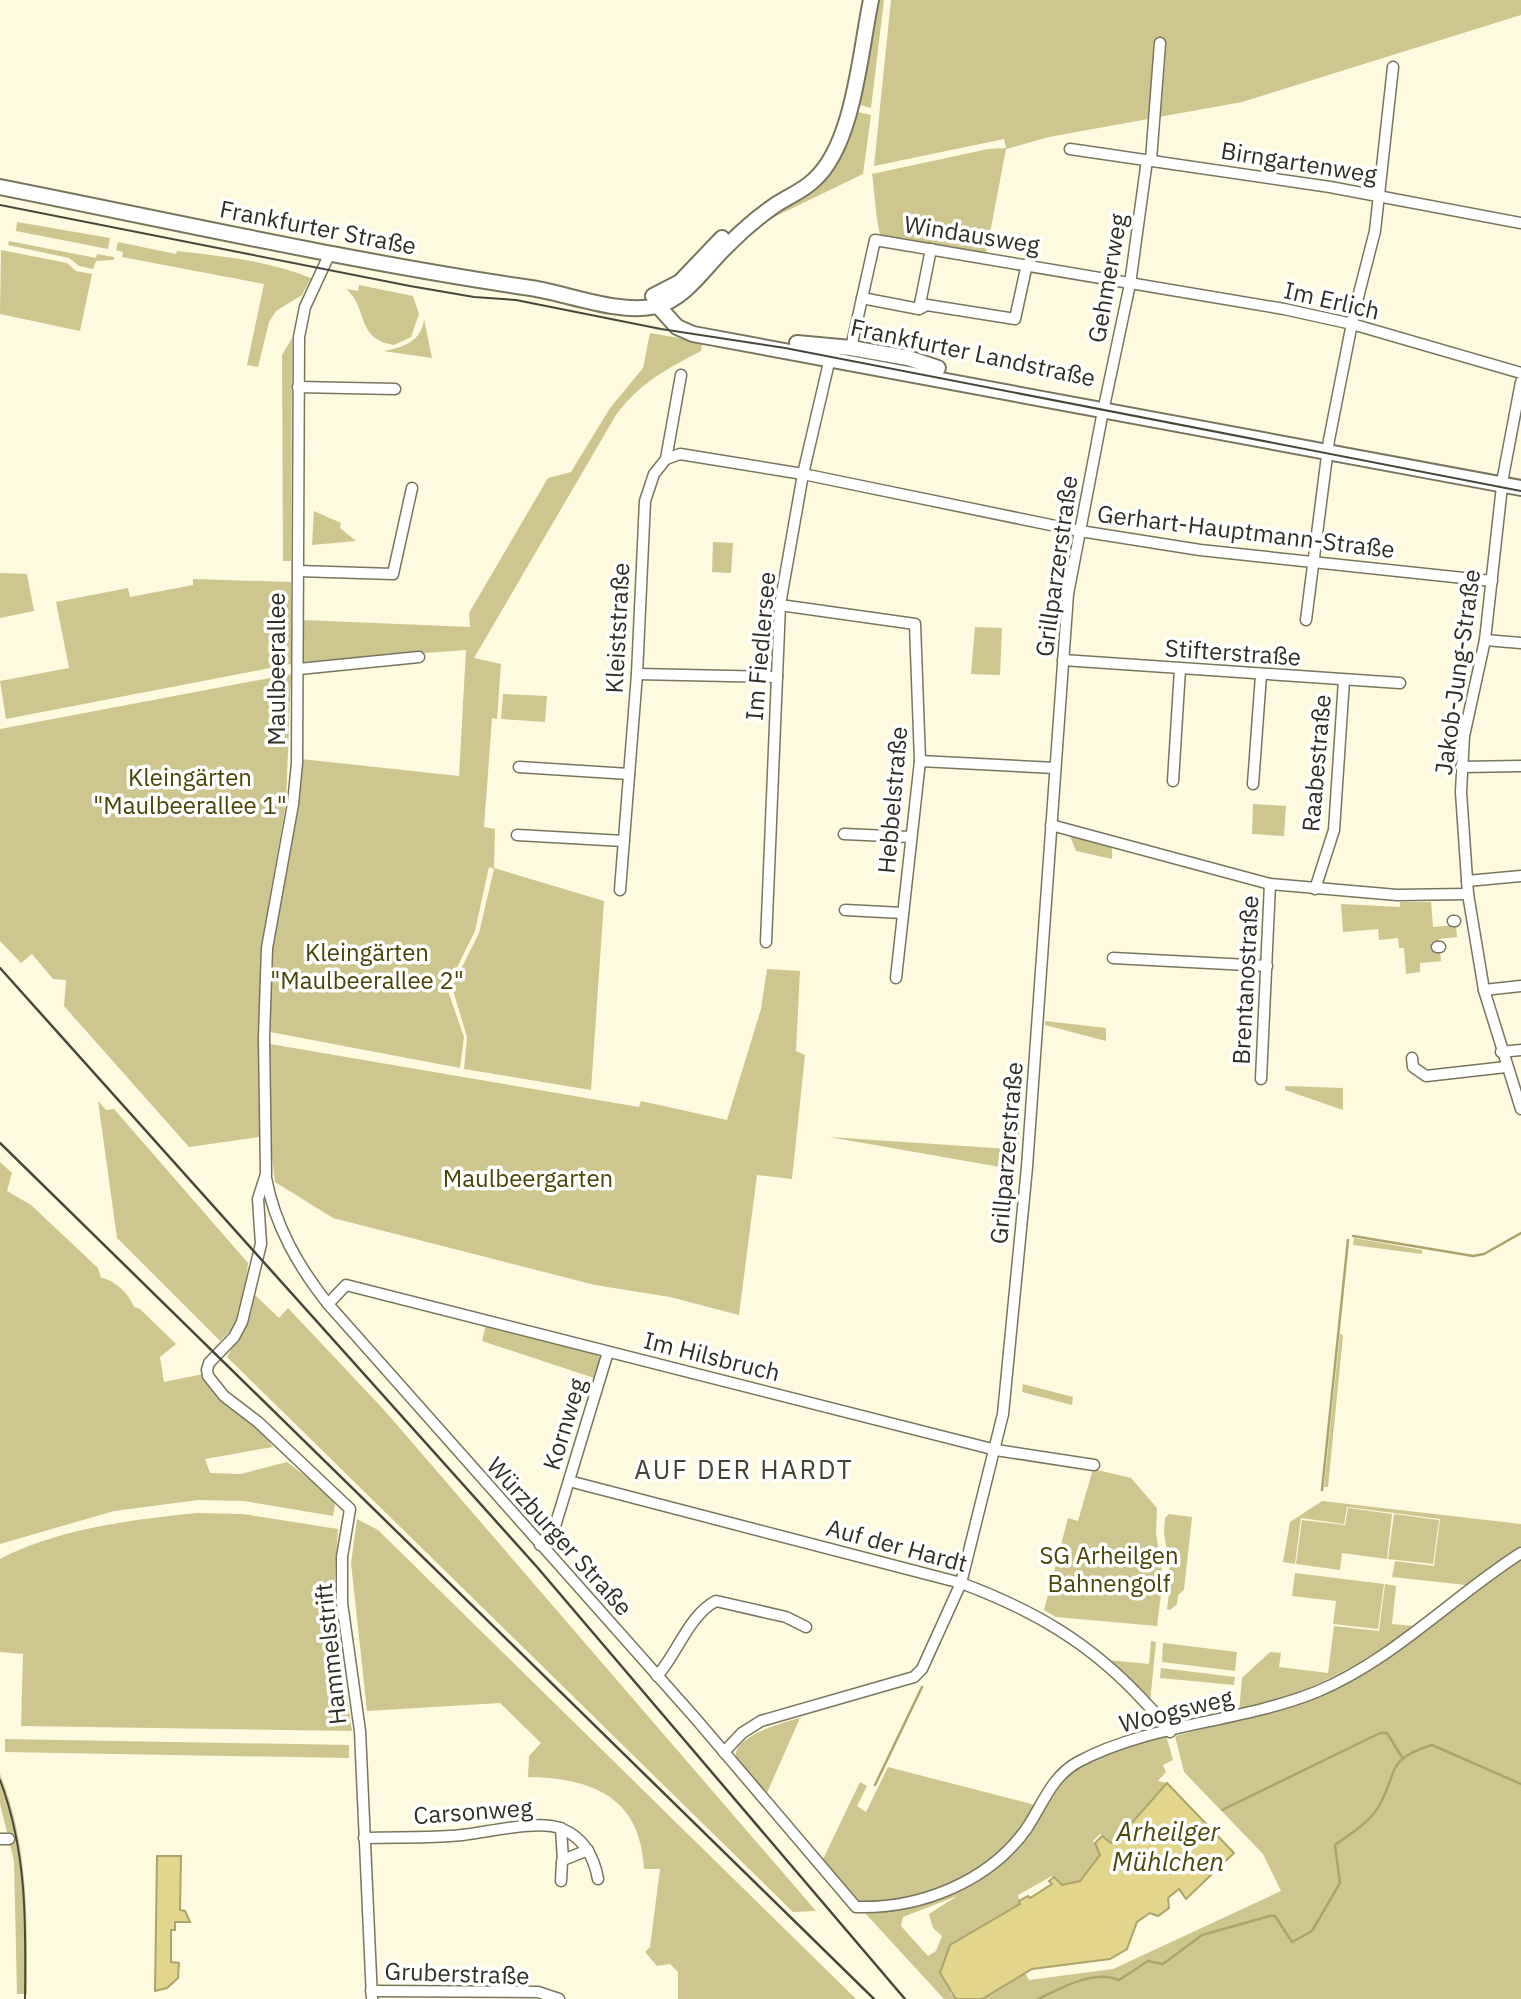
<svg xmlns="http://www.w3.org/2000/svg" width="1521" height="1999" viewBox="0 0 1521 1999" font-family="'IBM Plex Sans',sans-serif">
	<rect width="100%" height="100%" fill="#fdfae0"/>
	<g fill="#cec68f" fill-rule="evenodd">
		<polygon points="878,0 884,0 871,108 860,105"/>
		<path d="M891 0H1521V15L1242 102 1049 137 1006 149 986 254 881 236C877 230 874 186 872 174L988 149 1006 148 1004 139 874 166Z"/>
		<path d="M858 112 871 115 863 174 768 220 767 218C811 192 847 166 858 112Z"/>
		<polygon points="17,222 110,238 108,249 16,231"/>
		<polygon points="9,241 96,258 97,254 114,257 114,260 96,261 93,269 79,266 69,258 8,245"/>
		<path d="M118 242 176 254 177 251C221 256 270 261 311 278L302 295 276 311 269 322 258 367 247 365 264 284 122 257 123 252 116 250Z"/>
		<polygon points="1,250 67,263 76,271 92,274 80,331 0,314"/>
		<path d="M359 285 413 296 419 314 411 337 394 345C355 339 369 308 346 289L358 291Z"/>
		<path d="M424 319 432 358 383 351C403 348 422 341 424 319Z"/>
		<path d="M650 333 702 342 701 351C665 370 641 382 616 415L474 658 501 664 497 719 492 718 484 827 495 829 494 868 604 901 591 1090 464 1069 467 1037 452 987 479 933 494 869 489 867 475 931 447 988 464 1037 460 1068 270 1032C271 989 271 945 278 903 286 854 298 808 301 759L459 776 466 650 304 662 303 620 470 627 469 613 548 478 571 472 610 408 643 368Z"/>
		<polygon points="292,338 291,561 283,561 282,355"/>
		<polygon points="314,511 341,523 340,528 356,541 312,545"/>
		<polygon points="713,542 733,543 731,573 712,572"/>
		<polygon points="0,573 27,574 34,611 0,618"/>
		<polygon points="193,579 291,582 291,664 6,719 0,681 69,668 56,602 128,588 130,597 193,585"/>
		<polygon points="975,627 1002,628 1000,675 971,674"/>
		<polygon points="291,674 286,803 261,948 259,1137 189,1147 64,1006 66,980 53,979 32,954 21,963 0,941 0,729"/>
		<polygon points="503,694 547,696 545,722 501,719"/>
		<polygon points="1253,804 1286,806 1284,836 1252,834"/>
		<polygon points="1070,836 1112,846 1112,859 1076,851"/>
		<polygon points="1400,902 1431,902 1433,927 1456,925 1457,937 1439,939 1441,961 1420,963 1420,972 1406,974 1404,948 1399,948 1398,938 1379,940 1378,929 1343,932 1341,904 1400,907"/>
		<polygon points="767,969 800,971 796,1051 805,1055 792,1179 757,1175 739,1315 670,1297 595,1285 333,1218 275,1182 270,1142 270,1044 639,1107 641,1101 727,1120 761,1009"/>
		<polygon points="1045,1021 1106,1028 1106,1041 1045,1025"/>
		<polygon points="1014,1079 1023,1080 1017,1170 829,1137 1009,1149"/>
		<polygon points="1285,1086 1343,1088 1343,1110 1285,1090"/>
		<polygon points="98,1101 106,1110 114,1109 248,1263 245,1294 236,1325 220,1341 117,1238"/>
		<path d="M0 1162 12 1173 7 1191 31 1205 98 1268 101 1278C114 1279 130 1295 134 1307L140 1309 176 1344 160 1357 164 1382 203 1374 256 1424 273 1447 205 1459 210 1473 241 1474 287 1462 336 1499 333 1516 244 1501 198 1500 114 1511 0 1544Z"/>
		<polygon points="1354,1238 1422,1250 1422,1254 1353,1245"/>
		<polygon points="254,1294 279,1318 288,1308 385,1411 816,1911 793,1912 227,1357 241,1331"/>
		<polygon points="486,1325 597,1354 602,1360 597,1379 482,1341"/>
		<polygon points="1340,1334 1343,1335 1328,1487 1324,1487"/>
		<polygon points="1023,1384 1073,1397 1072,1405 1022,1392"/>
		<polygon points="1093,1469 1131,1478 1157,1508 1156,1533 1163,1578 1157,1626 1056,1617 1044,1610 1068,1518 1078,1521"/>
		<polygon points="1322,1501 1521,1524 1521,1546 1466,1585 1392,1577 1395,1561 1434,1566 1440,1519 1347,1507 1344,1524 1301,1518 1295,1564 1283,1562 1290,1522"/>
		<polygon points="1348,1508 1392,1514 1387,1559 1342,1553 1340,1570 1296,1564 1302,1520 1345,1525"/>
		<path d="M198 1513 243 1514 338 1529 333 1604 352 1731 21 1726 23 1654 0 1652V1559C56 1529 135 1519 198 1513Z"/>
		<polygon points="1169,1514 1192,1517 1184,1590 1178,1595 1177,1604 1170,1610 1167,1609 1171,1580 1164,1532 1165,1518"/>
		<polygon points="1394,1514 1439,1520 1433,1564 1388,1559"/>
		<path d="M357 1519 378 1530 856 1999H678V1972L670 1964 657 1966 645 1952 650 1947 660 1869H644C641 1797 592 1778 528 1777L529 1756 541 1743 500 1703 367 1711 351 1563Z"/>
		<polygon points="1521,1558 1521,1999 982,1999 1025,1973 1029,1980 1113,1969 1281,1891 1263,1854 1184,1772 1175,1736 1288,1707 1321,1695 1416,1637"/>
		<polygon points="1295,1573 1384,1584 1378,1629 1333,1624 1336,1601 1292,1596"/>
		<path d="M1385 1584 1396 1586 1392 1624 1414 1626 1408 1631C1350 1671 1307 1693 1239 1712L1242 1678 1270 1652 1281 1653 1279 1667 1328 1673 1334 1626 1379 1631Z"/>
		<polygon points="1151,1641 1156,1642 1150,1703 1108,1660 1149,1664"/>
		<polygon points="1163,1643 1237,1652 1235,1671 1162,1662"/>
		<polygon points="1161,1668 1235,1677 1234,1685 1160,1678"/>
		<path d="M800 1718 766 1795C758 1785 743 1773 737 1761 726 1738 784 1722 800 1718Z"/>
		<path d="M1166 1735 1173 1760 1163 1765 1166 1772 1158 1781 1167 1783 1116 1842 1111 1843 1100 1834 1093 1841 1100 1855 1080 1881 1062 1885 1052 1876 1018 1895 1020 1904 993 1919 950 1993 956 1999H944L864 1912C909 1912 947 1898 984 1873L980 1867C953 1881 889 1919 858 1900 844 1892 833 1872 823 1859L860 1782 867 1786 857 1806 866 1812 888 1767 1035 1805C1081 1759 1104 1751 1166 1735ZM957 1896 929 1914 933 1928 942 1936 936 1951 928 1956 901 1926 903 1917Z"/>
		<polygon points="5,1739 349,1745 349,1758 5,1752"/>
		<path d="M0 1774C29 1846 27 1918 27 1994H17L14 1861 0 1804Z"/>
	</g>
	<g fill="#e1d68b" stroke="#aca46c" stroke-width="2">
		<polygon points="1167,1783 1234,1853 1186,1899 1179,1889 1168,1898 1169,1908 1158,1916 1150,1913 1137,1922 1127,1949 1110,1959 1032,1969 982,1999 956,1999 940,1973 950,1945 1020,1904 1019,1901 1028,1896 1030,1898 1052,1884 1049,1881 1054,1877 1062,1885 1080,1881 1100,1855 1095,1843 1102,1836 1111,1843 1116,1841"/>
		<polygon points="157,1856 181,1856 180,1910 185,1911 190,1922 175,1922 175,1930 171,1930 171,1962 179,1963 178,1978 167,1988 155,1991"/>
	</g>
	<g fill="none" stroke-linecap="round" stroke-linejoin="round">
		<g stroke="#aca46c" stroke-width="2.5">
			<polyline points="1353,1236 1473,1256 1484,1254 1521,1233"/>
			<polyline points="1322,1490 1348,1240"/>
			<polyline points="875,1785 922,1687"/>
			<polyline points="1222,1810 1380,1733 1387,1733 1403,1759"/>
			<path d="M1038 1999C1062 1988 1093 1969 1119 1980L1148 1961 1163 1964 1202 1935 1270 1916H1275L1292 1942 1312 1931 1340 1883 1335 1845C1350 1834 1371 1822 1380 1804 1398 1771 1386 1759 1432 1745L1521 1784"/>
		</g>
		<defs>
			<g id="street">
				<polyline points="1070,149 1330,187 1521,223"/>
				<polyline points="1151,160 1160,43"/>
				<polyline points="330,253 305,307 299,337 297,763 293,804 267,948 264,1037 266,1174 258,1199 261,1244 242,1322 234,1337 209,1363 207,1370 208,1376 224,1396 258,1422 350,1509 342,1557 342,1603 360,1731 372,1999"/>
				<polyline points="862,298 919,309 927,305 1015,319 1027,264"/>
				<polyline points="919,309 931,249"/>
				<polyline points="851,348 875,240 1284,309 1352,324 1521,373"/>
				<polyline points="1521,382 1503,477 1485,640 1464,736 1461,792 1468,894 1484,990 1521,1109"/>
				<polyline points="298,387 395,389"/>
				<polyline points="1105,402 1130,284 1147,160"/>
				<polyline points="666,459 680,454 803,474 1080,531 1200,550 1492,581"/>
				<polyline points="298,571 393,574 412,488"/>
				<polyline points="780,605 915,624 920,761 896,978"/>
				<polyline points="1306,620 1329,440 1354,313 1375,231 1393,67"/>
				<polyline points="1485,640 1521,643"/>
				<polyline points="1063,660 1400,683"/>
				<polyline points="299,669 419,657"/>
				<polyline points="637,674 777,677"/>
				<polyline points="920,761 1055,768"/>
				<polyline points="519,767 629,774"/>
				<polyline points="1461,767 1521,766"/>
				<polyline points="1173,781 1180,669"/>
				<polyline points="1253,784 1261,675"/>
				<polyline points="1051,825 1270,884 1397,895 1468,894"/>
				<polyline points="844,834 911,837"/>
				<polyline points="517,835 624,841"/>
				<polyline points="1467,881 1521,876"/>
				<polyline points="1315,889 1334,830 1344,680"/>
				<polyline points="620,890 637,674 645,501 654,474 666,459 681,375"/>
				<polyline points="845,910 903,913"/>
				<polyline points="1453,921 1455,921"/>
				<polyline points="766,942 780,605 803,474 830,358"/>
				<polyline points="1437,947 1440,947"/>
				<polyline points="1113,958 1267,966"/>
				<polyline points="1484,990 1521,986"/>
				<polyline points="1501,1052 1521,1050"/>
				<polyline points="1412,1058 1413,1067 1426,1076 1506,1067"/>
				<polyline points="1261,1079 1270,884"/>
				<path d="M266 1178C275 1226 298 1266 328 1304L696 1719 856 1907C920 1909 989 1882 1027 1828 1043 1804 1051 1777 1078 1762 1151 1723 1239 1723 1316 1692 1393 1660 1452 1597 1521 1553"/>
				<polyline points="328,1304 346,1285 996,1450 1094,1465"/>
				<path d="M569 1481 961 1583C1033 1610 1089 1642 1142 1699 1151 1709 1163 1719 1170 1732"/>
				<polyline points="540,1545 556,1523 608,1352"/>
				<path d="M657 1676C677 1654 689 1615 716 1601L786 1617 806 1627"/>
				<polyline points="724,1752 742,1733 761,1721 914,1677 922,1669 961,1583 1003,1414 1027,1167 1068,594 1103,411"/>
				<polyline points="561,1828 563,1860 588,1850"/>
				<path d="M364 1838C393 1837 422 1838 450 1836 479 1835 537 1818 562 1829 584 1838 594 1857 598 1879"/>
				<polyline points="0,1839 9,1839"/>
				<polyline points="561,1881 562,1861"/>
				<polyline points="371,1991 538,1992 559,1999"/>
			</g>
			<g id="secondary">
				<path d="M0 187C177 222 353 262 531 288 569 294 620 315 657 306 687 298 707 264 729 244 743 230 758 217 774 206 787 197 803 191 814 180 854 144 860 52 871 0"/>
				<polyline points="660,294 658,306 677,327 693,334 1521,488"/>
				<polyline points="653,296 680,282 722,238"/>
				<polyline points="797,343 851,348 908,358 938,368"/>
			</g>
		</defs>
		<use href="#street" stroke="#797660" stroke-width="13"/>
		<use href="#secondary" stroke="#797660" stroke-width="18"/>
		<use href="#street" stroke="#fff" stroke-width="10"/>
		<use href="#secondary" stroke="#fff" stroke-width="14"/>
		<g stroke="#48473b" stroke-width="2">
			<polyline points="0,205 410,286 474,297 516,300 661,329 785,348 1521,491"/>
			<path d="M0 1780C27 1851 26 1923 25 1999"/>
		</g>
		<g stroke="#48473b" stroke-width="2.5">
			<polyline points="0,968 537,1567 905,1999"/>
			<polyline points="0,1143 874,1999"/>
		</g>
	</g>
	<g text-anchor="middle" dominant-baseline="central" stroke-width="7" stroke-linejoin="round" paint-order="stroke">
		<g font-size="24" fill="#302f25" stroke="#fff">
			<text transform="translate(1299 162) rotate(9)">Birngartenweg</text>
			<text transform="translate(318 227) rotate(11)">Frankfurter Straße</text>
			<text transform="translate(972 234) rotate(9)">Windausweg</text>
			<text transform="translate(1107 278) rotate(-80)">Gehmerweg</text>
			<text transform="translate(1332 300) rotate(13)">Im Erlich</text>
			<text transform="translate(973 352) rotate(12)">Frankfurter Landstraße</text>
			<text transform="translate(1246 531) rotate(7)">Gerhart-Hauptmann-Straße</text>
			<text transform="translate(1056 566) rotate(-82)">Grillparzerstraße</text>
			<text transform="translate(617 628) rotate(-87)">Kleiststraße</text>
			<text transform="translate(760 646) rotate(-85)">Im Fiedlersee</text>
			<text transform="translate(1233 652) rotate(4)">Stifterstraße</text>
			<text transform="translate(276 669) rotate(-90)">Maulbeerallee</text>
			<text transform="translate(1457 672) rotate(-82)">Jakob-Jung-Straße</text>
			<text transform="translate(1316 763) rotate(-85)">Raabestraße</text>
			<text transform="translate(892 800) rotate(-85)">Hebbelstraße</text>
			<text transform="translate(1245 980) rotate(-87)">Brentanostraße</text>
			<text transform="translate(1006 1153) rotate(-85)">Grillparzerstraße</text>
			<text transform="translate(712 1356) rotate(14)">Im Hilsbruch</text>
			<text transform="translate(564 1424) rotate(-73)">Kornweg</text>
			<text transform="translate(560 1536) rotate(48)">Würzburger Straße</text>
			<text transform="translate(897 1545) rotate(15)">Auf der Hardt</text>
			<text transform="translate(330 1654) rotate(-96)">Hammelstrift</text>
			<text transform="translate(1176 1710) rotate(-14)">Woogsweg</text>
			<text transform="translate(473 1811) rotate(-4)">Carsonweg</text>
			<text transform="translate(457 1973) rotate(2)">Gruberstraße</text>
		</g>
		<g font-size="24" fill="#4c4407" stroke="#fff">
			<text x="190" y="777">Kleingärten<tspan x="190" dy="28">"Maulbeerallee 1"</tspan></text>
			<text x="367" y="952">Kleingärten<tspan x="367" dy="28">"Maulbeerallee 2"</tspan></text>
			<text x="528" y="1178">Maulbeergarten</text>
			<text x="1109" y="1555">SG Arheilgen<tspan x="1109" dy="28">Bahnengolf</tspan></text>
		</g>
		<g font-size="26" letter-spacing="2" fill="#474430" stroke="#fff">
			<text x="744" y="1469">AUF DER HARDT</text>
		</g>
		<g font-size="26" font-style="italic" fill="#50480d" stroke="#fff">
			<text x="1168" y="1831">Arheilger<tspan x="1168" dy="30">Mühlchen</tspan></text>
		</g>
	</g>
</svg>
